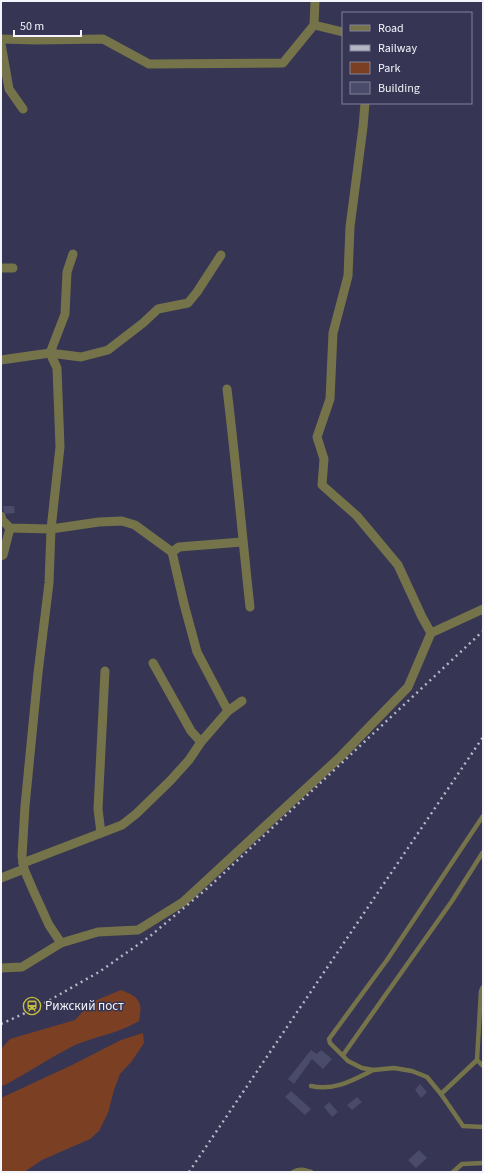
<svg xmlns="http://www.w3.org/2000/svg" width="484" height="1173" viewBox="0 0 484 1173" font-family="'Source Sans 3',sans-serif">
	<rect width="100%" height="100%" fill="#363553"/>
	<g fill="#7b4023">
		<path d="M121 990C139 997 143 1001 139 1021 120 1033 96 1036 75 1045 51 1057 29 1072 5 1085L1 1086V1049L10 1039 75 1020 92 1002Z"/>
		<polygon points="143,1033 144,1043 132,1061 120,1074 114,1090 108,1113 99,1131 90,1139 42,1160 24,1172 1,1172 1,1098 74,1064 121,1040"/>
	</g>
	<g fill="#4a4a6a">
		<polygon points="3,506 14,506 15,513 4,514"/>
		<polygon points="311,1050 317,1054 321,1050 332,1059 323,1069 312,1059 294,1084 288,1079"/>
		<polygon points="420,1084 427,1092 421,1098 415,1090"/>
		<polygon points="291,1091 311,1109 305,1115 285,1097"/>
		<polygon points="357,1097 362,1102 352,1110 347,1105"/>
		<polygon points="329,1102 338,1112 332,1117 324,1107"/>
		<polygon points="419,1150 427,1158 416,1168 408,1160"/>
	</g>
	<g fill="none" stroke-linecap="round" stroke-linejoin="round">
		<g stroke="#75734a" stroke-width="4.5">
			<polyline points="483,987 481,991 477,1060 483,1066"/>
			<polyline points="343,1055 452,901 483,852"/>
			<polyline points="477,1060 441,1094 463,1126 483,1127"/>
			<path d="M311 1086C335 1091 353 1080 373 1070"/>
			<polyline points="441,1094 427,1077 412,1071 394,1068 373,1070 362,1068 348,1061 330,1043 329,1039 387,960 483,816"/>
			<path d="M293 1172C299 1168 305 1170 311 1172"/>
			<polyline points="453,1172 462,1164 483,1163"/>
		</g>
		<g stroke="#75734a" stroke-width="9">
			<polyline points="315,1 314,25 343,32"/>
			<polyline points="1,39 36,40 103,39 149,64 283,63 314,25"/>
			<polyline points="1,44 9,89 23,109"/>
			<polyline points="365,103 363,127 350,227 348,276 333,333 330,399 317,437 324,459 322,485 357,516 398,565 422,617 431,633"/>
			<polyline points="1,268 13,268"/>
			<polyline points="1,360 50,353 81,357 108,350 143,323 158,309 188,303 197,292 221,255"/>
			<path d="M227 389C236 462 242 535 250 607"/>
			<polyline points="1,516 2,520 10,528 51,529 99,522 122,521 135,525 172,552 184,604 197,652 228,711"/>
			<polyline points="172,552 179,547 242,542"/>
			<polyline points="1,556 3,555 10,528"/>
			<polyline points="153,663 191,731 201,742"/>
			<polyline points="101,833 98,809 105,671"/>
			<polyline points="23,863 122,825 136,814 170,781 189,760 201,742 228,711 242,701"/>
			<polyline points="1,878 24,869"/>
			<polyline points="61,943 49,925 33,890 24,869 22,856 25,806 38,673 49,583 51,529 60,447 57,368 50,353 65,314 67,272 73,254"/>
			<polyline points="1,968 22,967 61,943 98,932 138,930 183,902 340,757 408,687 431,633 483,609"/>
		</g>
		<g stroke="#b5b5c4" stroke-width="2.5" stroke-dasharray="2 4" stroke-linecap="butt">
			<polyline points="1,1024 34,1009 99,972 149,937 210,886 483,631"/>
			<polyline points="189,1172 483,737"/>
		</g>
	</g>
	<defs>
		<symbol id="station-ring" viewBox="-11 -11 22 22"><circle r="9.5" fill="#363553" stroke="#c5bc3d" stroke-width="1.5"/><path d="M-3-6H3Q5-6 5-4V2Q5 4 3 4L4.5 6H3L1.5 4h-3L-3 6H-4.5L-3 4Q-5 4-5 2V-4Q-5-6-3-6ZM-3.5-4v3h7v-3ZM-3.5 1v1.5H-2V1ZM2 1v1.5H3.5V1Z" fill="#c5bc3d"/></symbol>
	</defs>
	<g fill-rule="evenodd">
		<use href="#station-ring" x="22" y="996" width="20" height="20"/>
	</g>
	<g text-anchor="middle" dominant-baseline="central" stroke-width="3" stroke-linejoin="round" paint-order="stroke">
		<g font-size="13" fill="#f4f4fc" stroke="#363553" text-anchor="start">
			<text x="45" y="1006">Рижский пост</text>
		</g>
	</g>
	<rect width="484" height="1173" fill="none" stroke="#f4f4fc" stroke-width="4"/>
	<rect x="342" y="12" width="130" height="92" fill="#363553" stroke="#828197"/>
	<rect x="350" y="25" width="20" height="6" fill="#75734a" stroke="#828197"/>
	<text x="378" y="32" font-size="12" fill="#f4f4fc">Road</text>
	<rect x="350" y="45" width="20" height="6" fill="#b5b5c4" stroke="#828197"/>
	<text x="378" y="52" font-size="12" fill="#f4f4fc">Railway</text>
	<rect x="350" y="62" width="20" height="12" fill="#7b4023" stroke="#828197"/>
	<text x="378" y="72" font-size="12" fill="#f4f4fc">Park</text>
	<rect x="350" y="82" width="20" height="12" fill="#4a4a6a" stroke="#828197"/>
	<text x="378" y="92" font-size="12" fill="#f4f4fc">Building</text>
	<path d="M14 30v6h67v-6" fill="none" stroke="#f4f4fc" stroke-width="2"/>
	<text x="20" y="30" font-size="12" fill="#f4f4fc" stroke="#363553" stroke-width="3" paint-order="stroke">50 m</text>
</svg>
